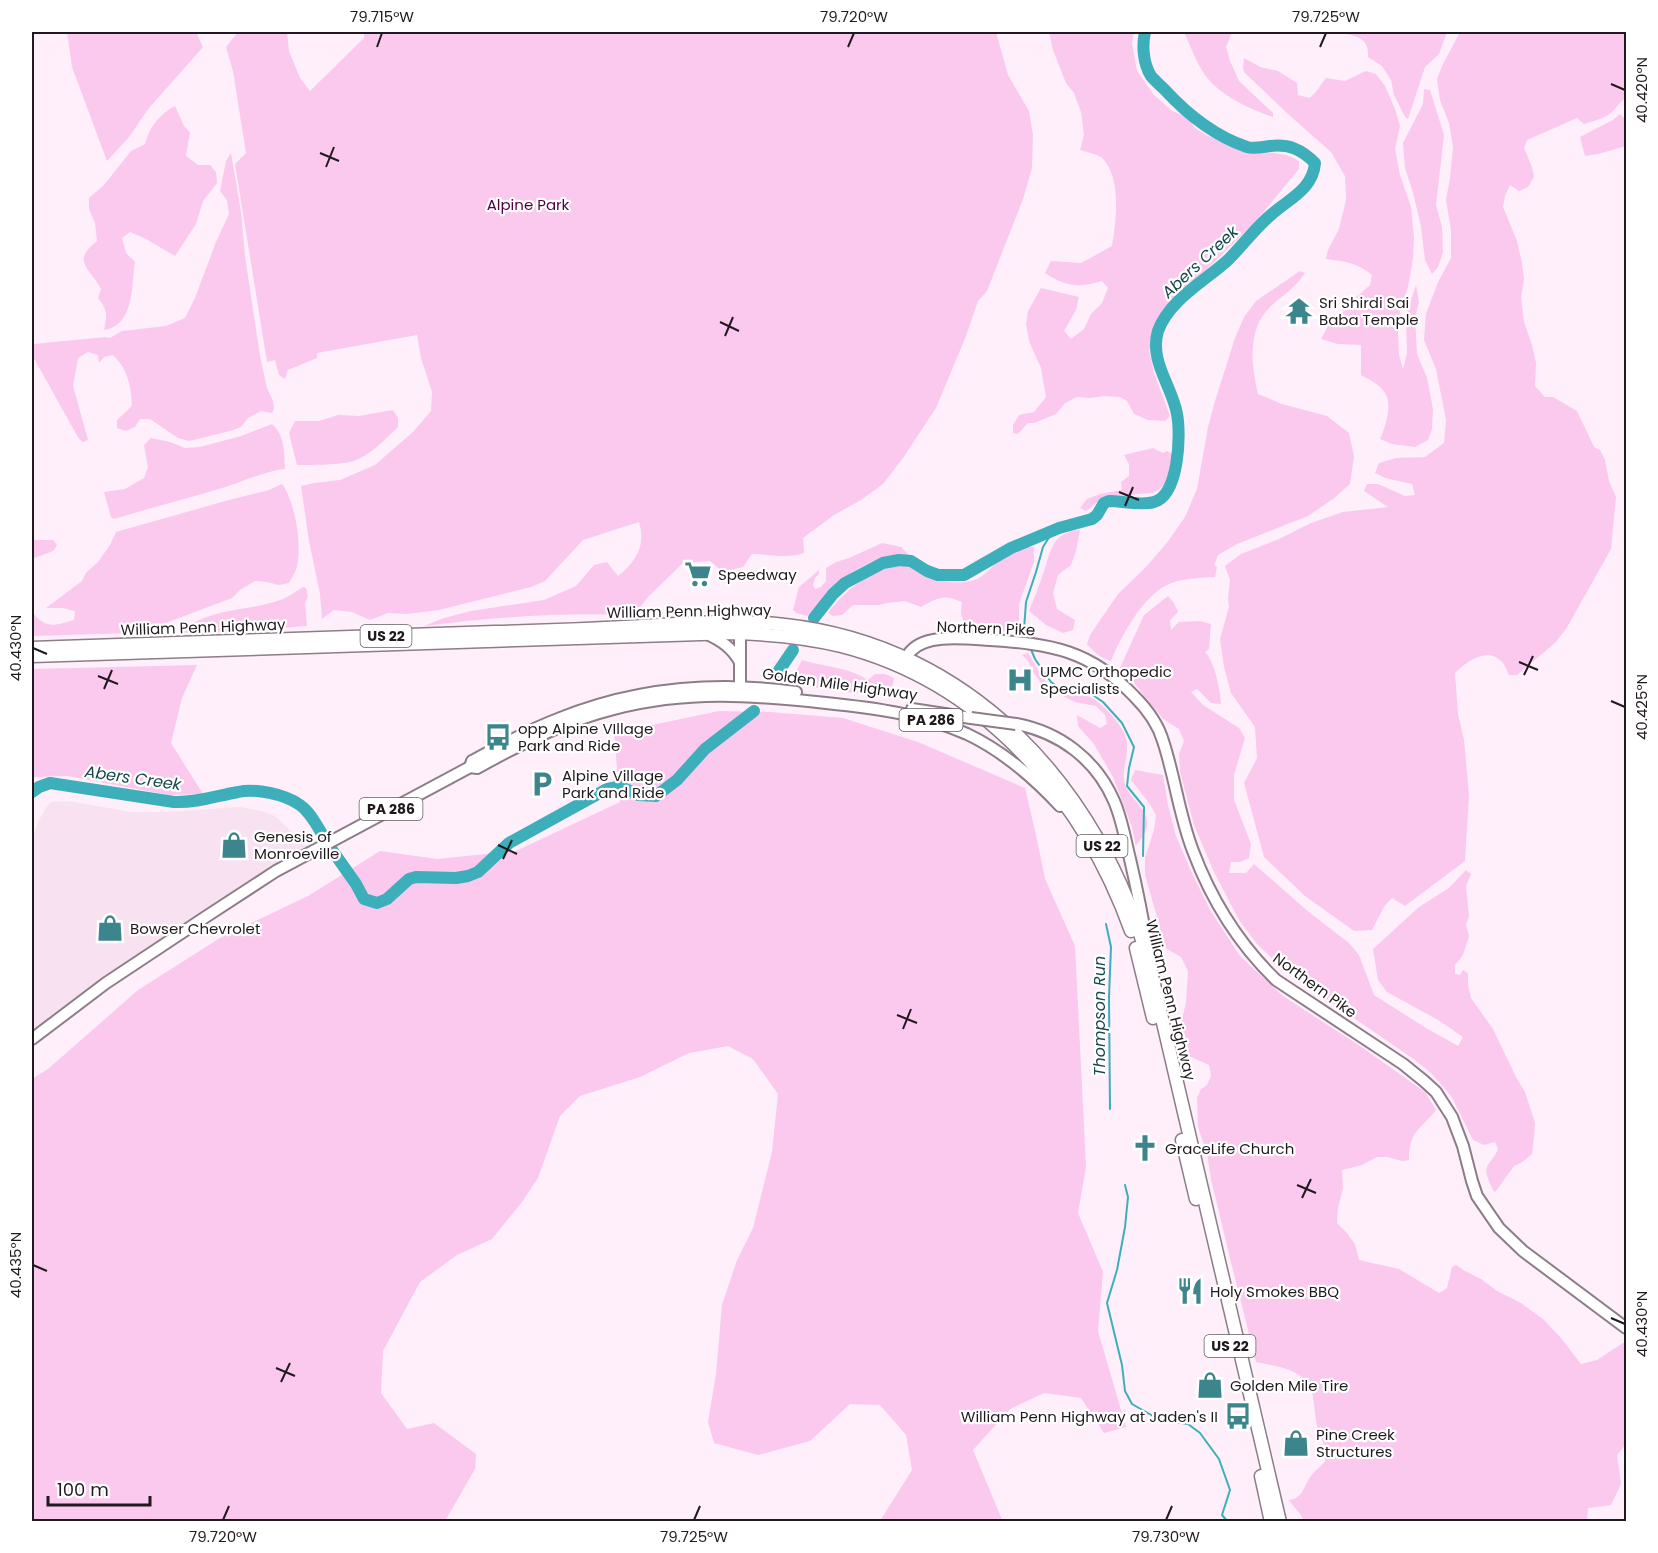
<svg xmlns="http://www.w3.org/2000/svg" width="1658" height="1553" viewBox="0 0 1658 1553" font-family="Poppins,sans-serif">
	<rect width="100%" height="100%" fill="#feeffa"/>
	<polygon fill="#f8e2f2" points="68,801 132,812 165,812 240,807 262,811 275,816 313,851 32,1039 32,840 39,820 47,806 51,802"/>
	<g fill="#fac9ed">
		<polygon points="67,32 196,32 203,47 149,108 129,137 107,161 72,67"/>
		<path d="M238 32H287L289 51 300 78 310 91 364 38V32H996L1008 75 1029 111 1033 135 1032 168 1023 199 987 291 978 301 966 336 936 408 903 458 883 484 861 500 834 515 803 538 804 553C786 559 771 554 752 554L743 567 723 572 710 561 683 563 648 597 634 615C564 612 494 617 424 626L444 618 471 611 544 600 576 586 594 565 607 562 618 576C637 561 646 545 639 522L583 540 545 581 531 587 439 610 407 614 388 613 370 620 352 612 334 610 322 619 320 594 309 541 301 486 314 483 340 480 375 465 413 432 431 411 432 392 421 358 417 335 317 353V358L288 370 285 379 279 375 275 360 267 362 235 164 246 153 233 71 226 47Z"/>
		<path d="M1049 32H1134L1132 43 1137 71 1154 95 1172 111 1187 117 1195 128 1208 136 1238 148 1287 155 1299 161V169L1256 221 1204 272 1181 292 1162 314 1153 335 1149 351 1154 373 1170 416 1165 421 1148 420 1134 414 1127 401 1120 397 1105 396 1090 398 1077 397 1065 403 1056 414 1034 423H1028L1018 434 1013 433V425L1019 415 1034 412 1046 397 1041 368 1029 341 1026 324 1028 311 1041 288 1079 297 1076 310 1064 331 1071 339 1084 329 1091 314 1102 303 1108 288 1102 281C1079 288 1066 287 1045 273L1051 261 1081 263 1112 246C1116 222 1122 177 1102 158 1097 154 1086 152 1080 150L1084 135 1081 112 1074 93 1066 83 1053 50Z"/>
		<path d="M1184 32H1232L1226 47 1230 61 1239 81 1273 113V117C1248 108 1222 97 1205 75 1196 62 1190 45 1184 32Z"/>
		<path d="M1337 32H1447L1439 54 1425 67 1408 119 1405 117 1394 95 1391 80 1382 66 1368 57C1370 36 1354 36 1337 32Z"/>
		<path d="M1460 32H1626V98C1620 102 1617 107 1612 112 1604 119 1593 121 1584 124L1577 118 1527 140 1524 148 1532 167 1534 177 1528 187 1519 191 1510 185 1505 196 1503 207 1517 241 1522 263 1524 279 1521 297 1524 322 1532 345 1536 363 1535 386 1545 397H1553L1577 411 1594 447 1600 450 1605 460 1609 481 1616 497 1611 549 1566 629 1555 643 1517 675H1509C1507 671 1505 665 1502 662 1487 646 1466 662 1455 673L1458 714 1464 740 1469 795 1465 861 1405 906 1392 898 1385 905 1372 930 1354 931 1305 896 1264 857 1244 783 1257 758 1255 727 1231 693 1224 667 1220 639 1229 607 1228 599 1230 580 1225 566 1241 554 1279 539 1311 523 1343 512 1388 507 1364 491 1367 484H1378L1405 496 1415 495 1412 484 1385 478 1375 473 1379 463 1396 458 1425 457 1444 443 1446 420 1436 369 1424 340 1426 314 1438 282 1451 258V230L1446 200 1450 178 1453 147 1449 123 1440 100 1437 79 1442 66Z"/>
		<path d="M1244 58 1260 67 1278 71 1297 83 1298 95 1309 98C1316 94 1321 84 1326 78L1345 81 1366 71 1376 74 1385 86 1395 109 1400 126 1395 149 1400 175 1411 207 1414 238 1413 258 1408 287 1400 310 1398 334 1399 355 1403 369 1407 353 1406 316 1416 285 1419 302 1415 318 1417 354 1427 378 1433 409 1432 429 1428 440 1415 447 1392 444 1380 439C1385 428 1391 409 1387 397 1383 386 1370 380 1361 375V345L1338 344 1321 339 1329 324 1342 313 1352 301 1370 285 1372 275C1358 263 1344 261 1326 259L1328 250 1339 229 1346 200 1345 176 1331 152 1288 114 1244 72 1243 67Z"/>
		<polygon points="1424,89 1430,90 1444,135 1436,205 1442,227 1443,252 1438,267 1432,274 1425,260 1421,226 1413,193 1405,168 1403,143 1423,104"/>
		<path d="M175 106 184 126 190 132 186 156 198 165H210L216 172 217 183 203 201 196 224 175 256 146 239 130 232 122 238 126 253 135 262C131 286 135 325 104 330 107 314 108 311 98 298L101 289C89 266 71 262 97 241L95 223 89 209V198L104 185 131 151 145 144C151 125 158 116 175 106Z"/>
		<polygon points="1620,114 1626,120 1626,146 1598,154 1585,156 1580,137 1613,120"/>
		<path d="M231 153 241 212 245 256 260 356 267 388 273 401 274 409 272 413 261 411 248 418 241 427 230 431 189 441 178 438 150 419H140L135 427 126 431 117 428V420L132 406C131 385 128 370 113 355L104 357 99 363 98 355 88 352 78 358 73 386 88 440 83 442 79 439 74 430 32 355 34 344 105 337 110 338 122 331 166 326 185 318 195 298 216 242 229 214 227 200 220 191 226 161Z"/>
		<path d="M1300 271 1305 273C1296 287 1283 295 1271 306 1247 328 1251 365 1258 394L1282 404 1327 416 1349 433 1354 457 1350 484 1333 499 1308 516 1237 544 1218 555 1214 565 1217 567 1215 577C1198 578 1180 578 1165 586 1142 598 1120 638 1111 661 1101 658 1094 652 1087 644L1090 635 1118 594 1146 567 1166 544 1185 517 1197 489 1208 427 1215 401 1235 338 1244 317 1256 301Z"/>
		<path d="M393 410 398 418V427C385 439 371 455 354 461 341 465 311 465 297 465L289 433 295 421H319L338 415 359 416Z"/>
		<path d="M272 424C285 435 284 453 285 469 264 471 243 482 222 488 186 499 150 508 114 519L111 517 104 492 125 489 144 478 148 467 144 445 151 438 170 442 185 448 200 447 241 436Z"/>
		<polygon points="1153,448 1163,453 1167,451 1173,454 1171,475 1163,486 1153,493 1136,494 1096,503 1086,511 1080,508 1087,499 1100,494 1122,490 1121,482 1129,476 1129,464 1124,455"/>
		<path d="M282 484C295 502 302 543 297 566 296 572 292 577 289 583L279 585 267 582 255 581 240 590 232 598 147 630 132 633 32 636V612C46 629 54 626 74 620L75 611 63 608H46L82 581 86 573 98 562 110 545 116 532 229 500 269 490Z"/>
		<path d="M1080 530 1076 551 1071 565 1058 575 1053 593 1057 609 1075 620 1073 630 1063 633 1046 625 1029 611C1034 598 1039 587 1043 574 1051 552 1051 532 1080 530Z"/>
		<polygon points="32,540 53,540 57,545 53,551 32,559"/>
		<path d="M882 543 901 547 912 558C887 555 871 560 850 574 845 577 840 580 835 585 825 595 818 607 807 616L796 613 793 610 799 587 819 570V574L815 578 813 585 815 589 821 587 826 581V568L836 562 849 558Z"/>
		<path d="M1021 547H1034V562L1019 604V632L995 631 965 625 961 614 962 602C943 594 939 597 921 607L905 601 887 603 879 605H853L842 615 833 616 828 613C844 590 884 558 914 567 923 570 930 577 939 580 947 583 963 583 971 581 985 578 991 566 1001 559 1007 554 1014 551 1021 547Z"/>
		<path d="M303 587 306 588 308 597 305 603 307 626 198 634 181 632C209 607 249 612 283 599 290 596 296 591 303 587Z"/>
		<path d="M1168 596 1174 603 1178 612 1170 620 1171 630 1179 622 1200 621 1211 624 1209 649 1205 652C1215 662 1220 690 1221 704L1211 703 1197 689 1191 692 1203 705 1239 728 1245 738 1234 775V800L1251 844 1249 858 1240 862H1231L1229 873H1246L1254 864 1310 913 1349 943 1359 955 1374 995 1426 1028 1458 1046 1463 1037 1438 1020 1387 992 1378 980 1373 949 1419 907 1449 888 1466 870 1471 874 1466 886 1469 916 1466 925 1469 936 1463 955 1455 965V974L1460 975 1463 970 1468 973V985L1471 998 1493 1029 1516 1077 1525 1092 1535 1123 1534 1137 1532 1154 1521 1163 1514 1166 1496 1191 1494 1192C1491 1185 1484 1174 1487 1167 1489 1161 1495 1158 1498 1149L1495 1142 1484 1145 1473 1140 1451 1096 1432 1074 1415 1060 1332 1003 1304 982 1279 965 1257 944 1239 920 1214 872 1194 825 1180 772 1179 754 1184 741 1179 729 1163 719 1130 678 1119 670 1144 615Z"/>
		<path d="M1028 653C1037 667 1043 683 1059 692 1068 697 1080 693 1090 697 1100 701 1117 720 1122 729 1135 749 1118 770 1126 787 1132 801 1153 813 1146 830 1144 836 1139 841 1136 846L1132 827 1113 777 1094 744 1078 726 1077 715 1100 728 1107 724 1105 715 1096 706 1075 702 1044 687 1033 672 1028 661 1022 655Z"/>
		<path d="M802 660C824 667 849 667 868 680L875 674H885L894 678 892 688 885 696 867 695 796 685 793 677Z"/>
		<polygon points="197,665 182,698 171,743 203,794 169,795 67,776 34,777 32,780 32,669"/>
		<polygon points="719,711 770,712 843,718 918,742 1025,788 1036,835 1045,879 1075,946 1086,1167 1078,1213 1103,1272 1098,1331 1126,1427 1104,1433 1081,1398 1044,1393 1010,1409 973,1450 1003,1522 880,1521 912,1470 906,1435 880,1405 850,1404 810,1441 758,1455 714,1443 708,1422 716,1374 722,1305 737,1260 753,1228 772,1152 778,1094 753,1059 728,1046 689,1053 640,1077 580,1096 560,1116 538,1178 522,1202 492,1239 457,1255 420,1282 383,1351 381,1393 407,1429 434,1423 476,1454 475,1469 445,1521 32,1521 32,1171 34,1165 32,1160 32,1079 48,1069 138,990 220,938 308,896 380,851 437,859 516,851 620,802 614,733"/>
		<path d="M1135 770 1163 775 1168 805 1176 836 1190 869 1210 910 1240 956 1283 996 1363 1048 1425 1092 1436 1110C1420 1130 1409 1131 1409 1160L1402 1161 1387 1157H1377L1362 1165 1342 1170 1343 1188 1338 1208 1337 1223 1346 1232 1355 1244 1359 1260 1399 1269 1439 1293 1447 1288 1452 1267 1456 1265 1465 1271 1481 1279 1497 1291 1521 1303 1543 1319 1561 1338 1581 1364 1597 1360 1626 1341V1444L1617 1455 1621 1484 1611 1505 1588 1508 1587 1521H1304C1301 1513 1294 1508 1289 1500 1304 1498 1303 1486 1311 1476 1315 1470 1321 1467 1325 1461 1325 1451 1325 1443 1319 1435 1315 1421 1315 1406 1312 1392 1306 1369 1275 1366 1256 1362L1230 1258 1211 1179 1207 1154 1198 1127 1197 1098 1201 1089 1207 1085 1211 1076 1209 1065 1191 1057 1184 1051 1180 1029 1186 1002 1188 971 1181 957 1167 949 1160 941 1159 924 1145 875V858L1154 830 1156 815 1149 803 1131 780Z"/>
	</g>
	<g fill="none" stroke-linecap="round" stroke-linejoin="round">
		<g stroke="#3cafbb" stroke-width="2">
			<polyline points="1027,639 1024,630 1026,602 1036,572 1043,547 1053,531"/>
			<polyline points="1030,647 1035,659 1051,682 1065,692 1087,691 1103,702 1122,723 1134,747 1129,768 1127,786 1144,807 1143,856"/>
			<polyline points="1106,924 1111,947 1109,997 1110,1109"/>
			<polyline points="1125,1185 1128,1197 1125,1227 1117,1270 1107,1303 1122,1365 1125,1391 1132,1404 1160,1420 1188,1424 1200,1433 1219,1459 1230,1490 1222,1515 1228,1522"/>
		</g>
		<g stroke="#3cafbb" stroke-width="12">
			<path d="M814 618 833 594 845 583 883 563 899 560 911 561 927 571 938 575H964L1011 548 1059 528 1092 519 1097 515 1104 503 1109 501C1123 501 1141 506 1154 502 1179 495 1181 435 1177 414 1172 386 1149 361 1158 331 1169 300 1205 281 1228 260 1243 245 1256 227 1272 214 1289 199 1313 189 1315 163 1301 149 1289 144 1270 146 1262 147 1254 149 1247 147 1214 136 1187 114 1164 89 1160 85 1155 81 1151 76 1143 63 1142 46 1145 32"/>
			<polyline points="778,672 793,650"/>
			<path d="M32 792 39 787 50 783 174 802C196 803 216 796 238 792 255 788 285 794 300 805 310 812 316 824 322 834"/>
			<polyline points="332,850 356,884 364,899 377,903 387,899 409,879 416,877 456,878 468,876 478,872 509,843 607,789 620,786 638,795 656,796 677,780 705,749 754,711"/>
		</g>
		<defs>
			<g id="major">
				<path d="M707 634C722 641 732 648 740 662"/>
				<path d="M901 665C904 661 907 655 911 651 927 633 968 639 990 640 1051 644 1090 650 1134 696 1146 708 1158 724 1163 741 1175 777 1179 815 1193 851 1211 899 1239 944 1276 980L1403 1064 1424 1081 1436 1092 1452 1117 1463 1146 1472 1181 1477 1196 1499 1228 1523 1251 1626 1328"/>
				<polyline points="740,693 740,634"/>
				<polyline points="912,709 971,718"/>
				<path d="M1016 724C1059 732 1096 759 1114 801 1122 819 1125 839 1130 859 1137 889 1143 919 1148 950"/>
				<path d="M470 767 472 761C500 746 528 730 558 719 634 688 715 681 796 692"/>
				<path d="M32 1039 106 983 207 916 276 871 470 767 477 768C521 744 565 721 614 709 686 690 753 695 826 703 874 708 922 714 967 734 1003 751 1033 777 1060 806"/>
			</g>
			<g id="highway">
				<path d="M32 648C186 643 341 637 495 632 545 631 594 629 644 626 690 623 739 619 785 625 972 646 1100 788 1149 963L1280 1522"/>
				<path d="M32 656 732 633C769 634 805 637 841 646 982 682 1083 797 1131 931"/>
				<polyline points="1136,948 1153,1018"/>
				<polyline points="1182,1140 1196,1199"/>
				<polyline points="1261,1476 1271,1522"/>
			</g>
		</defs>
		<use href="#major" stroke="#8c7d88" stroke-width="14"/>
		<use href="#highway" stroke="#8c7d88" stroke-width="15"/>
		<use href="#major" stroke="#fff" stroke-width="10"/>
		<use href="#highway" stroke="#fff" stroke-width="12"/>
		<defs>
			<polyline id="major-bridge" points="971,718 1016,724"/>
		</defs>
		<use href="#major-bridge" stroke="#8c7d88" stroke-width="14" stroke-linecap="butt"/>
		<use href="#major-bridge" stroke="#fff" stroke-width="10"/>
	</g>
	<path fill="none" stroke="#201a1e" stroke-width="2" d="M377 47 382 33M848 47 854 33M1320 47 1326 33M1611 84 1625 90M320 153 339 161M326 167 334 147M720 322 739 331M725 336 733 317M1119 492 1139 500M1125 506 1133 487M33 648 47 654M1519 662 1538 670M1524 675 1533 656M98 676 118 684M104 689 112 670M1611 701 1625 707M498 845 517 854M503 859 512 840M897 1015 917 1023M903 1029 911 1009M1297 1185 1316 1193M1302 1198 1311 1179M33 1265 47 1271M1611 1318 1625 1324M276 1368 295 1376M281 1382 290 1363M223 1520 229 1506M694 1520 700 1506M1166 1520 1172 1506"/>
	<defs>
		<symbol id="temple-bare" viewBox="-9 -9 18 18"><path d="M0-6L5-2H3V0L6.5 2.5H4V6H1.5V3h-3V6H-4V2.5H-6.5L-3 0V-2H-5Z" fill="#3d858c" stroke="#fff" stroke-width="2.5" paint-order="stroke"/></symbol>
		<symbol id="supermarket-bare" viewBox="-9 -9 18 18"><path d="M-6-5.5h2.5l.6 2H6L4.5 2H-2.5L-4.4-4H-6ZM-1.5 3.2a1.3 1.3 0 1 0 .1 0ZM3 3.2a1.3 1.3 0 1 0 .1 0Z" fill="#3d858c" stroke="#fff" stroke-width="2.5" paint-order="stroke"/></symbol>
		<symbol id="hospital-bare" viewBox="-9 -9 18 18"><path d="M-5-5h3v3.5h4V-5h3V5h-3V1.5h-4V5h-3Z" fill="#3d858c" stroke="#fff" stroke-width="2.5" paint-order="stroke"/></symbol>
		<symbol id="bus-bare" viewBox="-9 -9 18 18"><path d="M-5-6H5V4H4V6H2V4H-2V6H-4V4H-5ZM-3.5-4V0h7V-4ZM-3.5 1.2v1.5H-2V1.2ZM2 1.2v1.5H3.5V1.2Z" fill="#3d858c" stroke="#fff" stroke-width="2.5" paint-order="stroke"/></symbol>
		<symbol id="parking-bare" viewBox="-9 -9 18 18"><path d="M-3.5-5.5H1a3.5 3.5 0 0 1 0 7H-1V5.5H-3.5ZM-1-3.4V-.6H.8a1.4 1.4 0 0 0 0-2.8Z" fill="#3d858c" stroke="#fff" stroke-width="2.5" paint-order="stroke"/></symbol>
		<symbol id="shop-bare" viewBox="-9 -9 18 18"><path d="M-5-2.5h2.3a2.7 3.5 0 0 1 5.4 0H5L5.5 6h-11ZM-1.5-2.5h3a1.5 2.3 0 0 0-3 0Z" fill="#3d858c" stroke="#fff" stroke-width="2.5" paint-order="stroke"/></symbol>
		<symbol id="church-bare" viewBox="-9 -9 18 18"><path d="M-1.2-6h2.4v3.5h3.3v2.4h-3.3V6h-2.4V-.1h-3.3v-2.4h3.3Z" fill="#3d858c" stroke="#fff" stroke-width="2.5" paint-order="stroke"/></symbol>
		<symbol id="restaurant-bare" viewBox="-9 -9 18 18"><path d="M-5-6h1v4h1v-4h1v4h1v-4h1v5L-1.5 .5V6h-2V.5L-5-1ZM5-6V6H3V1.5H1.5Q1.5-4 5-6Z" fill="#3d858c" stroke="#fff" stroke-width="2.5" paint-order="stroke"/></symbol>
	</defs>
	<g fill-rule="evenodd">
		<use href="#temple-bare" x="1280" y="292" width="38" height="38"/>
		<use href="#supermarket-bare" x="679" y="555" width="38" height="38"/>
		<use href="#hospital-bare" x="1001" y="661" width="38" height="38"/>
		<use href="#bus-bare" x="479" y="718" width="38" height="38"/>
		<use href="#parking-bare" x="523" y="765" width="38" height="38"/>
		<use href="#shop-bare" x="215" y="826" width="38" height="38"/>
		<use href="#shop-bare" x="91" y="909" width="38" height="38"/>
		<use href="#church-bare" x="1126" y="1129" width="38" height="38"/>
		<use href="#restaurant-bare" x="1171" y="1272" width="38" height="38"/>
		<use href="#shop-bare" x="1191" y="1366" width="38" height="38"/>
		<use href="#bus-bare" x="1219" y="1397" width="38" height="38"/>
		<use href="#shop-bare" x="1277" y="1424" width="38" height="38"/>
	</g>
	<g text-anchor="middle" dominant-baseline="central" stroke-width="4.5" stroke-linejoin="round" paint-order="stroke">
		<g fill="#fff" stroke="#635f62" stroke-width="1.5">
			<rect x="360.5" y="625" width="51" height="22" rx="4.5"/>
			<rect x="899.5" y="709" width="63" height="22" rx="4.5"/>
			<rect x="359.5" y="798" width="63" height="22" rx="4.5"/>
			<rect x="1076.5" y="835" width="51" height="22" rx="4.5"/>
			<rect x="1204.5" y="1335" width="51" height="22" rx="4.5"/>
		</g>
		<g font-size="14" font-weight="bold" fill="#201a1e">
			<text x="386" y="636">US 22</text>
			<text x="931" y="720">PA 286</text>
			<text x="391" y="809">PA 286</text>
			<text x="1102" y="846">US 22</text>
			<text x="1230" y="1346">US 22</text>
		</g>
		<g font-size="15" fill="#510046" stroke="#fff">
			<text x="528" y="204">Alpine Park</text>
		</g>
		<g font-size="15" fill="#201a1e" stroke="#fff" text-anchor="start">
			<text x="1319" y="302">Sri Shirdi Sai<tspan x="1319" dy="17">Baba Temple</tspan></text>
			<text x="718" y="574">Speedway</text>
			<text x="1040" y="671">UPMC Orthopedic<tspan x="1040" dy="17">Specialists</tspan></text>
			<text x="518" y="728">opp Alpine VIllage<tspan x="518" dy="17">Park and Ride</tspan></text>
			<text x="562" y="775">Alpine Village<tspan x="562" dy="17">Park and Ride</tspan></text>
			<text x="254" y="836">Genesis of<tspan x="254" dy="17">Monroeville</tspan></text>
			<text x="130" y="928">Bowser Chevrolet</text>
			<text x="1165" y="1148">GraceLife Church</text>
			<text x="1210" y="1291">Holy Smokes BBQ</text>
			<text x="1230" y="1385">Golden Mile Tire</text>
			<text x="1218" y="1416" text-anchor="end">William Penn Highway at Jaden's II</text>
			<text x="1316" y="1434">Pine Creek<tspan x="1316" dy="17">Structures</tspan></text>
		</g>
		<g font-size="15" fill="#201a1e" stroke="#fff">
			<text transform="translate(689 611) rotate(-1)">William Penn Highway</text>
			<text transform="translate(203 627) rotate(-2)">William Penn Highway</text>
			<text transform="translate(986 628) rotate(2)">Northern Pike</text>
			<text transform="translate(840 684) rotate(8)">Golden Mile Highway</text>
			<text transform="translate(1315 985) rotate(36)">Northern Pike</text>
			<text transform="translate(1171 1000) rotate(76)">William Penn Highway</text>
		</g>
		<g font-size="16" font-style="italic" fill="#15474c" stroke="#fff">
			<text transform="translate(1200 262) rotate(-43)">Abers Creek</text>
			<text transform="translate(133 778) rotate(8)">Abers Creek</text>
			<text transform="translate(1099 1016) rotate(-90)">Thompson Run</text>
		</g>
	</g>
	<rect width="1658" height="1553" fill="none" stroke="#ffffff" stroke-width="66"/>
	<path d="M48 1496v9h102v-9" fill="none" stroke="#201a1e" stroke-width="3"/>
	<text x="57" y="1496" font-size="18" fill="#201a1e" stroke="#ffffff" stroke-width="4.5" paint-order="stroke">100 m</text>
	<rect x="33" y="33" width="1592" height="1487" fill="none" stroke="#201a1e" stroke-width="2"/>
	<g font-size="15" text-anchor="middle" fill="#201a1e">
		<text x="382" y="22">79.715°W</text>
		<text x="854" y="22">79.720°W</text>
		<text x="1326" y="22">79.725°W</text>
		<text transform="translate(1642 90) rotate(-90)" y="5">40.420°N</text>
		<text transform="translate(16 648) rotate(-90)" y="5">40.430°N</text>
		<text transform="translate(1642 707) rotate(-90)" y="5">40.425°N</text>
		<text transform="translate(16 1265) rotate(-90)" y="5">40.435°N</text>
		<text transform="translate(1642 1324) rotate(-90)" y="5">40.430°N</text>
		<text x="223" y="1542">79.720°W</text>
		<text x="694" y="1542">79.725°W</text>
		<text x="1166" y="1542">79.730°W</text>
	</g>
</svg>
